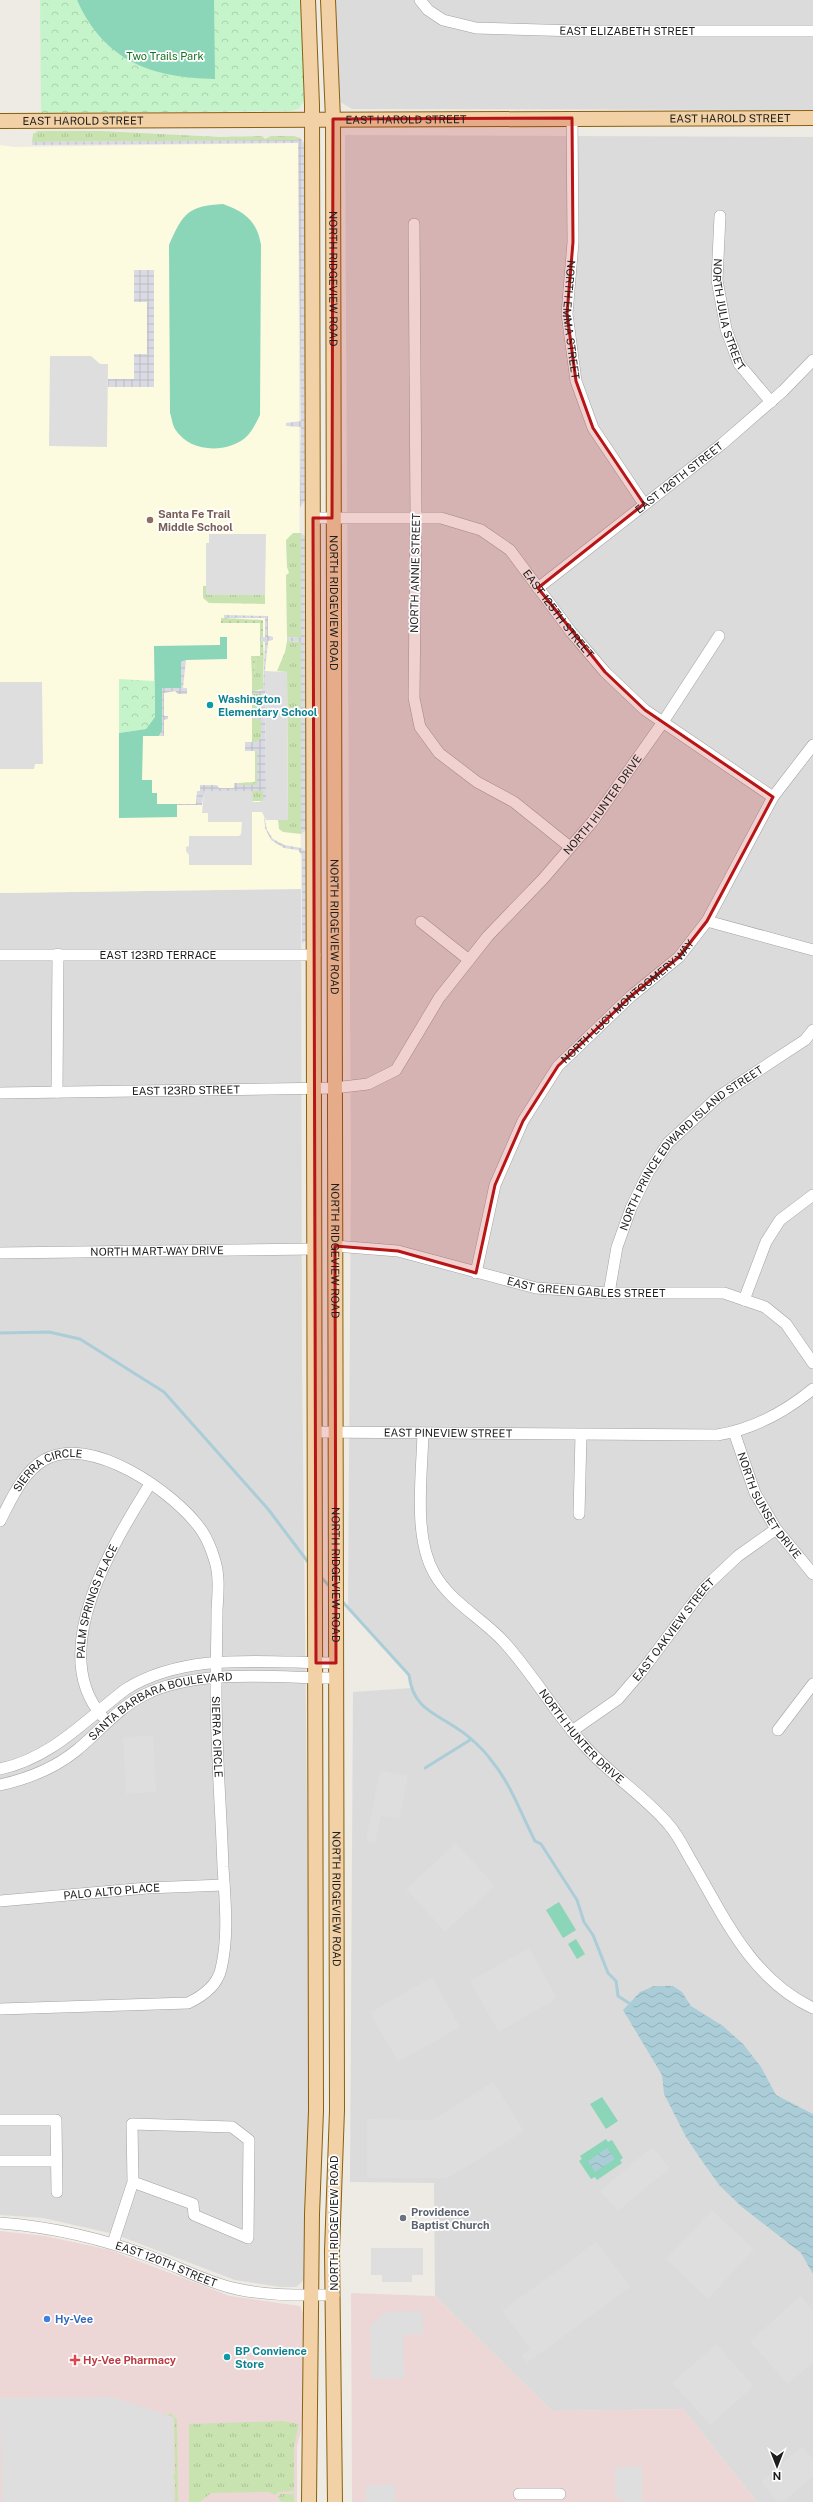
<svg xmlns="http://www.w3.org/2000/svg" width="813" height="2502" viewBox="0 0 813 2502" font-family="'Public Sans',sans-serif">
	<defs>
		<pattern id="grass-tufts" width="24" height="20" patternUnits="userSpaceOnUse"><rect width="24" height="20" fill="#c9e3b0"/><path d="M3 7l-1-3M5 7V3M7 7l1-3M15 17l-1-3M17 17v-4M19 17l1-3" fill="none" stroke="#acc297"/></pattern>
		<pattern id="park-crowns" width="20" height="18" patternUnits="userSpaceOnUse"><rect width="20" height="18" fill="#c6f4ca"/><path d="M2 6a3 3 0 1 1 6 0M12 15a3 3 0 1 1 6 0" fill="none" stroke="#aad1ad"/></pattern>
		<pattern id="garden-dots" width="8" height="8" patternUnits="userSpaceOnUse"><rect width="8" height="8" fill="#c9e3b0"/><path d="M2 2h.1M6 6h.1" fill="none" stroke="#acc297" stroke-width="1.8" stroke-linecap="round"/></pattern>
		<pattern id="plaza-grid" width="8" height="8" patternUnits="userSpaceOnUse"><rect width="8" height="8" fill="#d9dae3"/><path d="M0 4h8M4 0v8" fill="none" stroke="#babbc2"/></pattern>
		<pattern id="water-waves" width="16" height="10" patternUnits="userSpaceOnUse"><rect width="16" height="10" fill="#aacdd7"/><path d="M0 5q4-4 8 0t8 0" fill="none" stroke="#92b0b8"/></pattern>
	</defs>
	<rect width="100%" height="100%" fill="#eeebe5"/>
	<g fill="#dcdbdb">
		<polygon points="335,0 813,0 813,110 352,109 339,101"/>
		<polygon points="345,135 813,137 813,2502 757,2502 683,2409 552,2411 435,2296 434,2183 350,2182 353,1692 411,1688 409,1675 348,1608 351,1171"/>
		<polygon points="301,889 302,1364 310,2077 306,2275 302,2282 296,2287 281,2287 235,2280 114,2234 43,2218 0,2215 0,893"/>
	</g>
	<g fill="#edd7d6">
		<polygon points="0,2231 45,2236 110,2250 230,2296 300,2306 305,2318 302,2427 297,2447 297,2502 0,2502"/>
		<polygon points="351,2293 435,2296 552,2411 683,2409 757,2502 352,2502"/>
	</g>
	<polygon fill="#fcfbe0" points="298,143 301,889 0,893 0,145 15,147"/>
	<g fill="url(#grass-tufts)">
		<polygon points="38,131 101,131 220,137 262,136 265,139 271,136 294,136 300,138 298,140 32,142 33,134"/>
		<polygon points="304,143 306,148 306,268 304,268"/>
		<rect x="304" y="272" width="2" height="122"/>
		<polygon points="293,533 301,533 301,636 299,638 287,637 286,575 289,573 287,567 286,540"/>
		<polygon points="305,548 306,548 306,830 306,828"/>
		<polygon points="203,586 206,586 207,595 265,595 265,604 209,603 203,598"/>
		<polygon points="264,641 263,689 254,691 252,690 252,677 254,677 255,659 263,656"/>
		<polygon points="287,641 301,642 302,828 301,834 283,832 279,829 278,820 288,819 287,672 277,671 285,652"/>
		<polygon points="252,693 260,693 261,715 252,716"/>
		<polygon points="252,719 261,719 261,738 257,742 252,742"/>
		<rect x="252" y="791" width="11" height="10"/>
		<polygon points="170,2413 177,2419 178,2502 175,2502 175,2480 169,2483 167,2479 175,2474 174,2417 168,2420 166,2416"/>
		<polygon points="282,2421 299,2424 294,2446 294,2491 279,2492 275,2495 268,2492 211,2493 200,2502 189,2502 189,2424"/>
		<polygon points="280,2494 294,2494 294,2502 281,2502 278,2497"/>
	</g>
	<g fill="url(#park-crowns)">
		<polygon points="40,0 301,0 304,101 299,109 291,111 41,113"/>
		<polygon points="119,679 154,681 155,717 146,729 119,733"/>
	</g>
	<g fill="url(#garden-dots)">
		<polygon points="221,618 263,620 263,637 260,637 260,623 221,623"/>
		<polygon points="260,641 263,641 263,656 255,659 254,677 252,677 251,656 260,656"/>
		<polygon points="255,751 257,751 257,785 239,785 239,783 255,782"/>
	</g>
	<g fill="#8bd5b8">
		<path d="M77 0H214L215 79C152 78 104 61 77 0Z"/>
		<path d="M223 204C245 212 257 221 261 245L260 415C256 423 252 432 245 438 225 454 189 452 175 429 172 424 172 418 170 413L169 245C183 213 188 206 223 204Z"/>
		<polygon points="220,637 227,637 227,659 186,660 181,662 181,688 162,689 162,731 159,736 143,736 142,780 152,780 152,793 157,793 157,804 177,804 177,817 119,818 119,733 146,729 155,717 154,646 220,645"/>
		<polygon points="559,1902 576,1930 563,1938 546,1910"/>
		<polygon points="576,1939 585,1954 577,1959 568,1944"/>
		<polygon points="602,2097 618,2121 606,2129 590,2104"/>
		<polygon points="606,2139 608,2142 612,2140 623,2158 620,2160 622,2163 597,2180 595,2177 591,2179 579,2161 582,2159 580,2156"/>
	</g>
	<g fill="#dedede">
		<polygon points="50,356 91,356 100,364 108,364 107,447 49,446"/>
		<polygon points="209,534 266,534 265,595 206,595 206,543 209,543"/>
		<polygon points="265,671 287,672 288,820 266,820 262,812 252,812 252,865 189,865 189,855 186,851 186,847 189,846 189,836 239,836 241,834 242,822 208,822 208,813 202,813 204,791 252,791 253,802 260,802 266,798"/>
		<polygon points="0,682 42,682 43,764 35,764 34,769 0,769"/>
		<polygon points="153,1736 156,1792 126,1794 123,1737"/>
		<polygon points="380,1771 408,1776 399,1819 381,1815 375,1843 366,1841"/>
		<polygon points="456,1843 495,1886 445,1932 406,1889"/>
		<polygon points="529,1948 557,1998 499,2032 470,1981"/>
		<polygon points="432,1977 460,2027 398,2062 370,2013"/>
		<polygon points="493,2082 524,2131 448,2178 367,2178 367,2119 433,2120"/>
		<polygon points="652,2147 670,2168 618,2211 600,2191"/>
		<polygon points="712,2210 754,2249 708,2299 666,2259"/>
		<polygon points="596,2242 630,2287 527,2363 521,2356 530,2349 502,2311"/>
		<polygon points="371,2248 423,2248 423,2275 412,2275 412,2282 382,2282 382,2275 371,2275"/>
		<polygon points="800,2296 813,2311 813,2362 788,2384 750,2342"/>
		<polygon points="423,2311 423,2334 403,2335 404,2379 371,2379 370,2326 387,2312"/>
		<polygon points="716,2344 754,2386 710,2425 672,2383"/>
		<polygon points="112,2397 173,2417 174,2502 2,2502 0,2398"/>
		<polygon points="802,2446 813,2459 813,2476 783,2502 778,2502 761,2482"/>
		<polygon points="615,2467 642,2467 642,2502 623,2502 623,2499 615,2499"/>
		<rect x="366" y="2485" width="29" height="17"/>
	</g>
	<g fill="url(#plaza-grid)">
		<polygon points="300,138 304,143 305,501 300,507 301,427 286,426 286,423 301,421 298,143 32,145 32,142 298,140"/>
		<polygon points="134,270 154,270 154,387 108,387 108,379 134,379 134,354 147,354 147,302 134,302"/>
		<polygon points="301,533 305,536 306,830 301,834 301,642 287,641 287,637 299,638 301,636"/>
		<polygon points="224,615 268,616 268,636 273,637 273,640 268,641 265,670 266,798 263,801 263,791 204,791 202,805 177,805 177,804 196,804 197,791 200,791 200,785 217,785 219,788 234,788 234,783 239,783 239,785 257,785 257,751 245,751 245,742 257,742 261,738 261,719 252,719 252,716 261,715 260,694 252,693 252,690 260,691 263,689 265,642 260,641 260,637 265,637 265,618 224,618"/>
		<polygon points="186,660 183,688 187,688 187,694 178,694 175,691 164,693 164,716 168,716 168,719 164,720 164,736 159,736 162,731 162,688 181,688 181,662"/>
		<polygon points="264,814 267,830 273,839 284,845 301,848 306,852 306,940 302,944 302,855 298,850 284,848 271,840 265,828"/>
	</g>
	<g fill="url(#water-waves)">
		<polygon points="654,1986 673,1986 682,1992 691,2006 723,2026 743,2044 761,2067 776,2095 813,2114 813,2274 801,2253 742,2207 720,2186 702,2161 686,2137 664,2094 662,2075 623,2010 640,1992"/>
		<polygon points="607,2148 615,2159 595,2172 588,2161"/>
	</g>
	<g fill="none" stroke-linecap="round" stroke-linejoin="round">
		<g stroke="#aacdd7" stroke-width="3">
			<polyline points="0,1333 49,1332 80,1339 164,1392 268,1509 311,1566"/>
			<polyline points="320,1576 331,1588"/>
			<path d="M341 1600 409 1675C413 1708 433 1712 458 1729 469 1736 483 1749 491 1760 511 1784 521 1814 535 1841L541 1844 577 1900 584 1922 593 1935 608 1973 616 1981 618 1996 632 2005"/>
			<polyline points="425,1768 470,1740"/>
		</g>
		<defs>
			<g id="minor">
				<path id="s1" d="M420 0 428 10 443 20 476 28 578 31H813"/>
				<path id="s2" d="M572 118 573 242 567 314 576 381 593 428 644 504"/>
				<path id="s3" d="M720 216 717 280 726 329 739 364 771 402"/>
				<polyline points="414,224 416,516 414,698 420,727 439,753 477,782 514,802 570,847"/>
				<path id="s4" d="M313 518H441L481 530 510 550 571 632 605 672 645 710 773 797"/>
				<path id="s5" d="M538 588 722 444 783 391 813 360"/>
				<polyline points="707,921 813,950"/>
				<polyline points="421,922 469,960"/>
				<path id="s6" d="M0 955H315"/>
				<polyline points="57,1092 58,954"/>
				<path id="s7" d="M0 1093 334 1088 368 1084 396 1070 439 998 488 936 543 879 593 821 663 722 719 636"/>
				<path id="s8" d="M335 1246 398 1251 536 1288 609 1293H724L765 1307 786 1324 813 1363"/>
				<path id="s9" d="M0 1253 314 1249"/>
				<path id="s10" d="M476 1273 495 1185 523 1121 558 1066 630 997 679 957 707 921 773 797 813 745"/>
				<path id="s11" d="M609 1293 617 1247 631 1208 648 1173 668 1143 718 1097 805 1040 813 1030"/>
				<polyline points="744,1300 766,1242 780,1220 813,1195"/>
				<path id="s12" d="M315 1432 717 1435C754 1429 785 1412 813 1389"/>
				<path id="s13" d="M734 1432 755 1493 776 1529 813 1574"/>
				<path id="s14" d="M423 1433C422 1475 413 1536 434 1573 450 1602 482 1618 504 1642 533 1674 555 1713 584 1745 610 1775 644 1795 669 1825 678 1835 685 1850 692 1862 724 1917 752 1980 813 2008"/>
				<polyline points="579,1514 581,1435"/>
				<path id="s15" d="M0 1521C11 1500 22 1473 44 1460 90 1433 175 1492 202 1531 207 1539 211 1548 214 1558 220 1575 218 1593 217 1610 217 1637 216 1663 216 1690 216 1749 221 1808 223 1867 225 1900 229 1936 221 1969 217 1986 203 1996 188 2003L0 2009"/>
				<path id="s16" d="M102 1716C46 1651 114 1542 150 1484"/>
				<polyline points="778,1730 813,1684"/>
				<path id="s17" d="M572 1731 618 1699 642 1671 704 1588 738 1556 776 1529"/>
				<path d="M0 1769C52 1758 85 1720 126 1689 188 1651 266 1663 336 1663"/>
				<path id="s18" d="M0 1785C27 1779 55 1768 77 1750 100 1731 117 1709 144 1695 197 1668 277 1678 336 1678"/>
				<path id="s19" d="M0 1901 147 1888 224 1885"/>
				<polyline points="0,2120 56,2120 57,2192"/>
				<polyline points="0,2161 56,2161"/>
				<path id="s20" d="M0 2223C53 2227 104 2239 154 2258 181 2268 208 2283 237 2289 268 2296 301 2295 334 2295"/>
				<polyline points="113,2243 133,2182 132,2124 232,2127 249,2140 248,2238 194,2215 193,2204 133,2182"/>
				<polyline points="519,2494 560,2494"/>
			</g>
			<g id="major">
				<polyline points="308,0 312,105 316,2111 312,2214 309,2502"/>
				<path id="s21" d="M328 0 333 119 337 2110 332 2251 335 2502"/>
				<path id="s22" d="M0 121 813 118"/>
			</g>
		</defs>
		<use href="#minor" stroke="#a2a2a2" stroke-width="12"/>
		<use href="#major" stroke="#89600f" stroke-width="16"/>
		<use href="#minor" stroke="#fff" stroke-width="11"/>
		<use href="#major" stroke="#f2d1a6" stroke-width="14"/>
	</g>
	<path fill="#b71516" fill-opacity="0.2" stroke="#b71516" stroke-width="3" stroke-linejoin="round" d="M572 118 573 242 567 314 576 381 593 428 644 504 538 588 605 672 645 710 773 797 707 921 679 957 630 997 558 1066 523 1121 495 1185 476 1273 398 1251 335 1246 336 1663H316L313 518H332L333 119Z"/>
	<circle fill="#8d6e63" stroke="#fff" stroke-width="1.5" cx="150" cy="520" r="4"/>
	<g fill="#0f9aa8" stroke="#fff" stroke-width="1.5">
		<circle cx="210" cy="705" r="4"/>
		<circle cx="227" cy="2357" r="4"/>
	</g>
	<circle fill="#6b7280" stroke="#fff" stroke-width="1.5" cx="403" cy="2218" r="4"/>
	<circle fill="#3f7fe0" stroke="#fff" stroke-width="1.5" cx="47" cy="2319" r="4"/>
	<path fill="#e0444e" stroke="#fff" stroke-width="1.5" d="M73 2354h4v4h4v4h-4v4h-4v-4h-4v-4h4z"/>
	<g text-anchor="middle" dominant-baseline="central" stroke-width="3.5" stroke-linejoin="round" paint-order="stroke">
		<g font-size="11" fill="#1e1e1e" stroke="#fff">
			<text stroke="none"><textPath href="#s1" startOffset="216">EAST ELIZABETH STREET</textPath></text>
			<text stroke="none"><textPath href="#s22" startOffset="406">EAST HAROLD STREET</textPath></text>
			<text stroke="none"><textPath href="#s22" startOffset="730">EAST HAROLD STREET</textPath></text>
			<text stroke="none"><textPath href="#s22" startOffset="83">EAST HAROLD STREET</textPath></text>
			<text stroke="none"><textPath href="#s21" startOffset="279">NORTH RIDGEVIEW ROAD</textPath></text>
			<text stroke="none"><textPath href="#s3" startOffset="100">NORTH JULIA STREET</textPath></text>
			<text stroke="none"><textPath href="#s2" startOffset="202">NORTH EMMA STREET</textPath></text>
			<text stroke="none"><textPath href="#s5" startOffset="179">EAST 126TH STREET</textPath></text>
			<text transform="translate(415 573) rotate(-89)">NORTH ANNIE STREET</text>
			<text stroke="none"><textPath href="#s21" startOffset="603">NORTH RIDGEVIEW ROAD</textPath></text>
			<text stroke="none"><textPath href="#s4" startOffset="285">EAST 125TH STREET</textPath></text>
			<text stroke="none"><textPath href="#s7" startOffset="737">NORTH HUNTER DRIVE</textPath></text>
			<text stroke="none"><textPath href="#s21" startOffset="927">NORTH RIDGEVIEW ROAD</textPath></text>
			<text stroke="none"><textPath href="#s6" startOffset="158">EAST 123RD TERRACE</textPath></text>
			<text stroke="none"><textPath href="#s10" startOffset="320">NORTH LUCY MONTGOMERY WAY</textPath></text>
			<text stroke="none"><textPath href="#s7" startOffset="186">EAST 123RD STREET</textPath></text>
			<text stroke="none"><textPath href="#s11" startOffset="174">NORTH PRINCE EDWARD ISLAND STREET</textPath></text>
			<text stroke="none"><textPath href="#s9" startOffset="157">NORTH MART-WAY DRIVE</textPath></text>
			<text stroke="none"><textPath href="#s21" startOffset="1251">NORTH RIDGEVIEW ROAD</textPath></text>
			<text stroke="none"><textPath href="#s8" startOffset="256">EAST GREEN GABLES STREET</textPath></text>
			<text stroke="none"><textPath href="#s12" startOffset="133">EAST PINEVIEW STREET</textPath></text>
			<text stroke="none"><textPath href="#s15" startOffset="75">SIERRA CIRCLE</textPath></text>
			<text stroke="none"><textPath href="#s13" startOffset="82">NORTH SUNSET DRIVE</textPath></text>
			<text stroke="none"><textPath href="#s21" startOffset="1575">NORTH RIDGEVIEW ROAD</textPath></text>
			<text stroke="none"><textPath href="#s16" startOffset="122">PALM SPRINGS PLACE</textPath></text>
			<text stroke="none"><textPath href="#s17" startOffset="145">EAST OAKVIEW STREET</textPath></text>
			<text stroke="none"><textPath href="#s18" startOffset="183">SANTA BARBARA BOULEVARD</textPath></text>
			<text stroke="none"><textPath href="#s14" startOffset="363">NORTH HUNTER DRIVE</textPath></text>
			<text stroke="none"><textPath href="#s15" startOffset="470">SIERRA CIRCLE</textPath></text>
			<text stroke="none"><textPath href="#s19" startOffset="112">PALO ALTO PLACE</textPath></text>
			<text stroke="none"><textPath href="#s21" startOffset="1899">NORTH RIDGEVIEW ROAD</textPath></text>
			<text transform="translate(334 2223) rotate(-90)">NORTH RIDGEVIEW ROAD</text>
			<text stroke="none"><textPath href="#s20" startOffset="172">EAST 120TH STREET</textPath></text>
		</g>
		<g font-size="11" fill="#17711e" stroke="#fff">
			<text x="165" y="56">Two Trails Park</text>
		</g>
		<g font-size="11" font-weight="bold" fill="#785e54" stroke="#fff" text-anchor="start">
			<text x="158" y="514">Santa Fe Trail<tspan x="158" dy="13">Middle School</tspan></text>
		</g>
		<g font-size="11" font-weight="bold" fill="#0d838f" stroke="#fff" text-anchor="start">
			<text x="218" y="699">Washington<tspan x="218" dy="13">Elementary School</tspan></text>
			<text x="235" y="2351">BP Convience<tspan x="235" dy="13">Store</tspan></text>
		</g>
		<g font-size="11" font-weight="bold" fill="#5b616d" stroke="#fff" text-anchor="start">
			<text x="411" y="2212">Providence<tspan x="411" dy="13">Baptist Church</tspan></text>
		</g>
		<g font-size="11" font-weight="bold" fill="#366cbe" stroke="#fff" text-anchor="start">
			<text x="55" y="2319">Hy-Vee</text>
		</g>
		<g font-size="11" font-weight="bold" fill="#be3a42" stroke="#fff" text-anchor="start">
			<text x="83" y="2360">Hy-Vee Pharmacy</text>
		</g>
	</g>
	<g transform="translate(777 2466) rotate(180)" stroke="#ffffff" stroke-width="3" paint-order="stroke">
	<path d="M0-3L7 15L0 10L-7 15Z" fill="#1e1e1e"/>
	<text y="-6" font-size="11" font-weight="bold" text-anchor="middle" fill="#1e1e1e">N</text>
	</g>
</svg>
